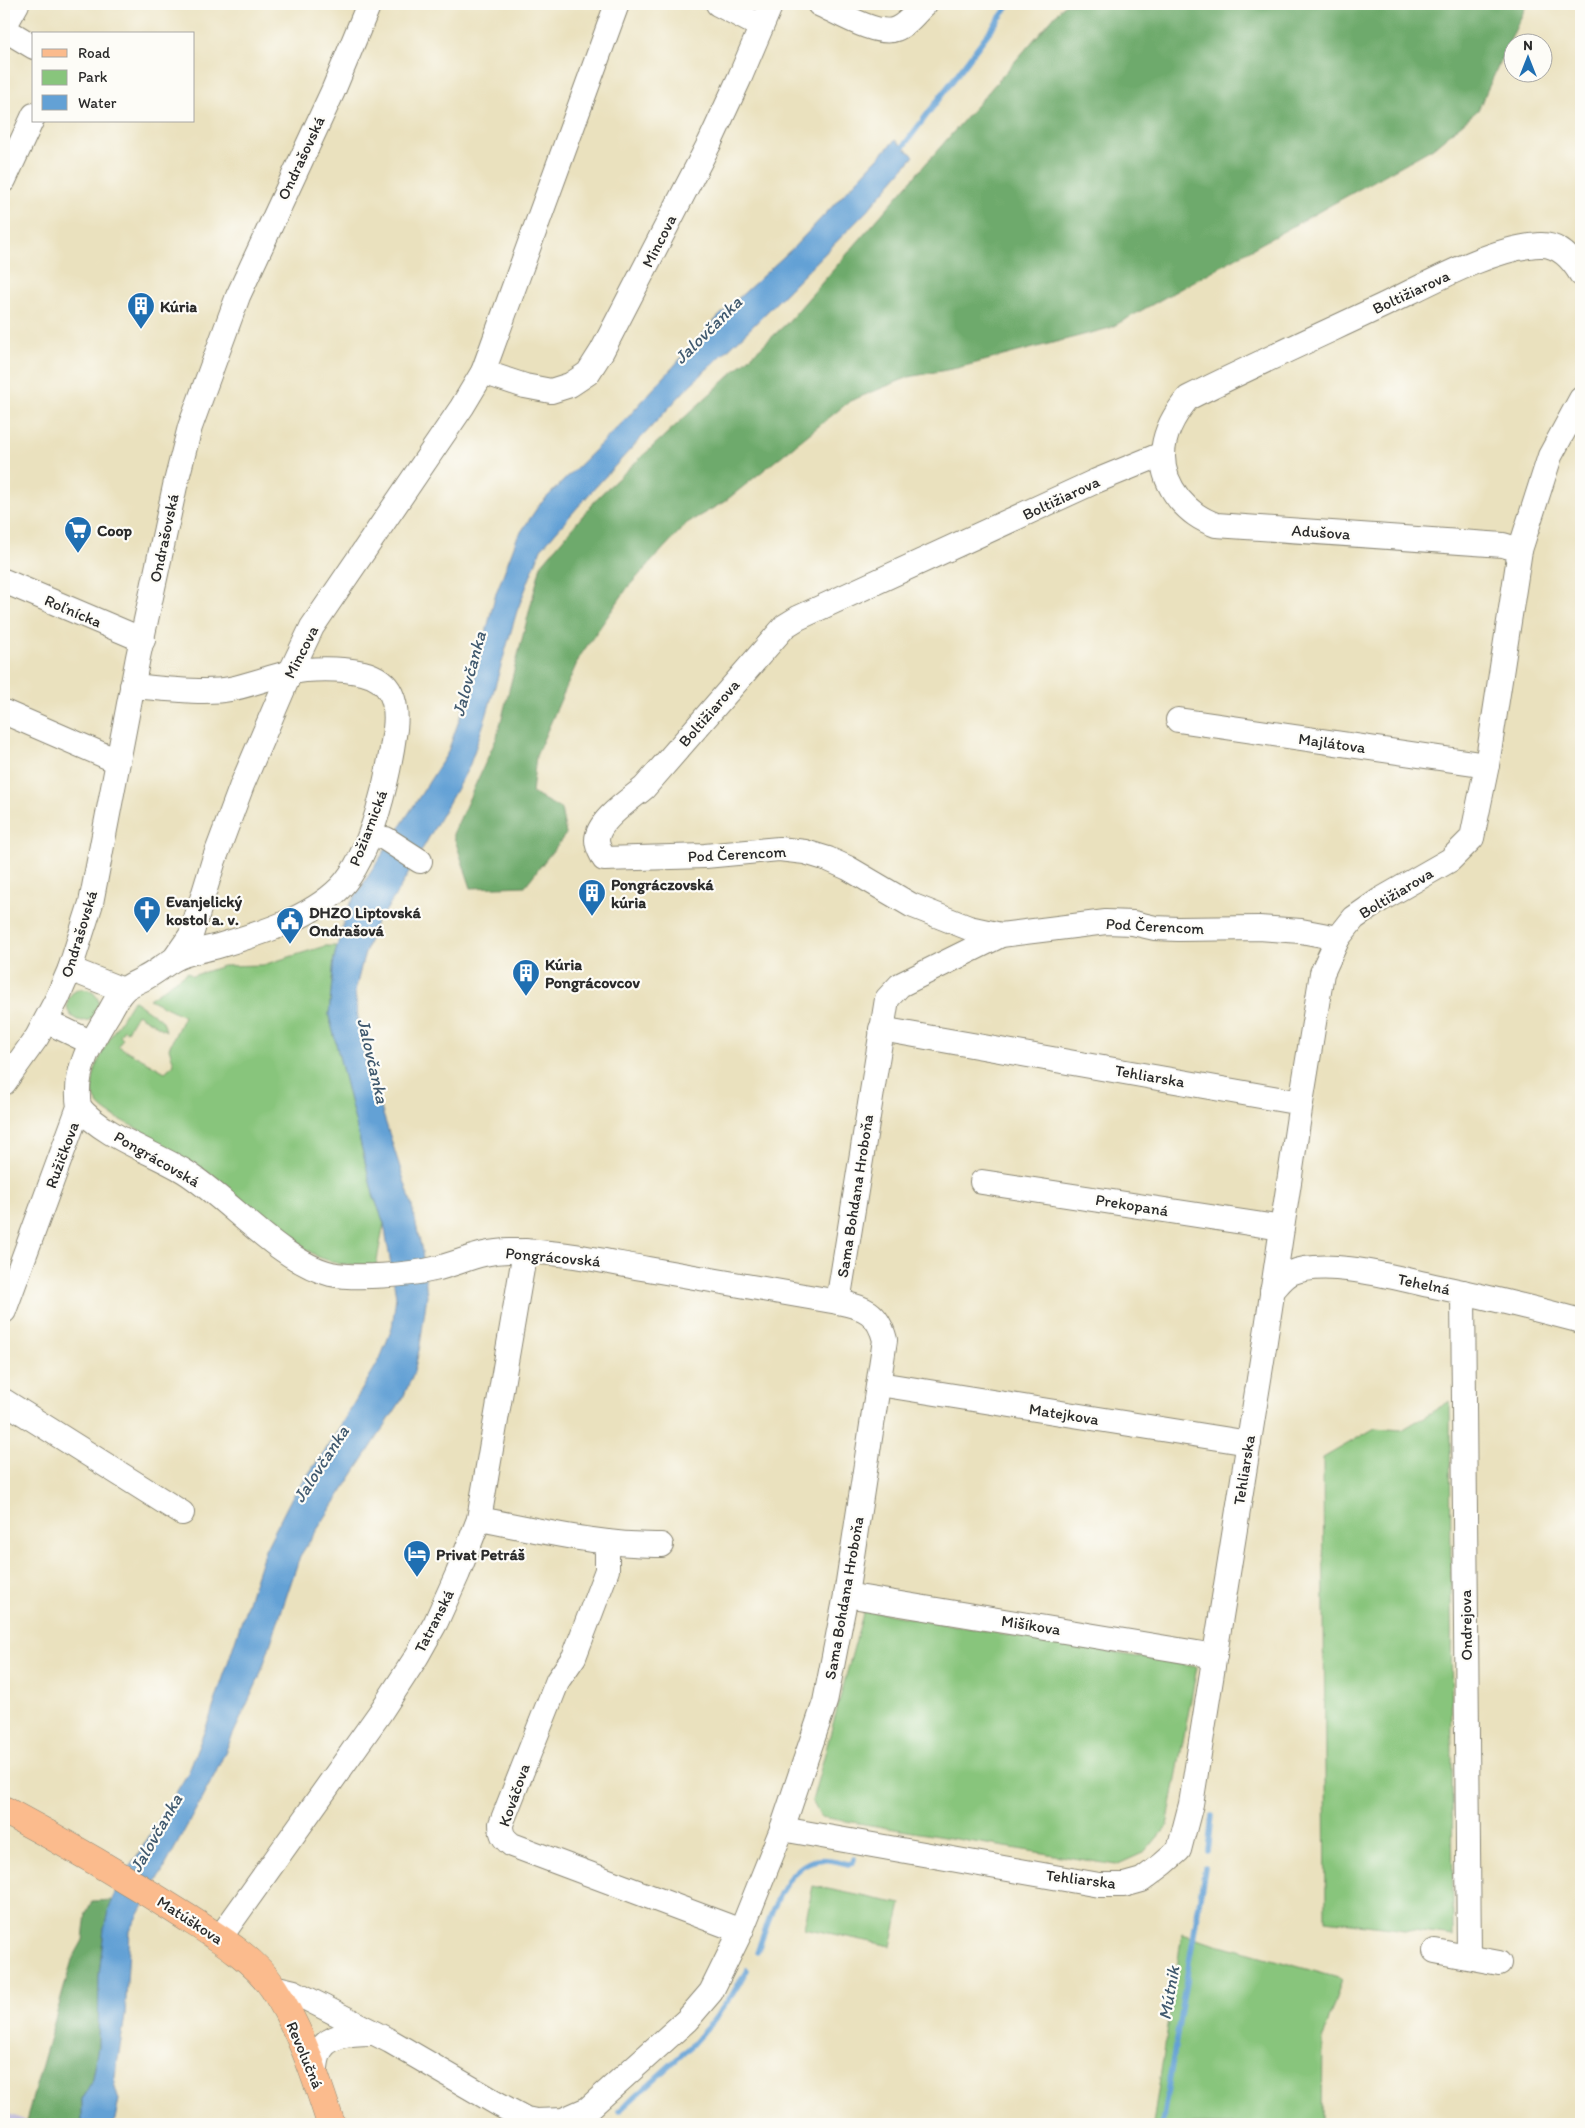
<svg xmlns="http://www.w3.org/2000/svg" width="1585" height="2128" viewBox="0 0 1585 2128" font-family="Itim,sans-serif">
	<rect width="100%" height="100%" fill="#fdfcf7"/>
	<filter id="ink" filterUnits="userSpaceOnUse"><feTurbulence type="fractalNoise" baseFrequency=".02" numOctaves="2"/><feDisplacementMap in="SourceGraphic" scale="10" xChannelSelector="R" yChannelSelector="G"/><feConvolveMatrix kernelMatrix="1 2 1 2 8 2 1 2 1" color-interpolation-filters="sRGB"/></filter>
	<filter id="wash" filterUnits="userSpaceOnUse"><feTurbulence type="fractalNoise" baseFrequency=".0096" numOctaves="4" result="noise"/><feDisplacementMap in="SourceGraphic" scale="20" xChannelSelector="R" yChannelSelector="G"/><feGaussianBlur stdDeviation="1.12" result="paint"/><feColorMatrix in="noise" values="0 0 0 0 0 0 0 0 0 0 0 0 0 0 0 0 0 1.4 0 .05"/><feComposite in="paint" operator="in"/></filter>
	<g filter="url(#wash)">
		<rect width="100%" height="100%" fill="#eae1be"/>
		<polygon fill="#c4c0db" points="4,2111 26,2121 25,2124 4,2124"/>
		<g fill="#88c57c" stroke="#5a7854">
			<path d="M325 946H337L334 958 329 1015 373 1194 384 1223 376 1265 339 1264 318 1257 268 1224 212 1175 139 1133 140 1130C127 1123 110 1116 100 1106 75 1080 120 1024 133 1000L163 1021 166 1031 137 1014 127 1031 124 1029 120 1035 123 1038 118 1046 165 1072 174 1064 169 1048 184 1016 149 999 188 972 192 976 223 966 263 965Z"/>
			<circle cx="83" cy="1005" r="16"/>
			<polygon points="1450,1401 1453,1936 1326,1920 1323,1458 1375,1428 1402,1430"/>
			<polygon points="864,1610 1197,1667 1167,1826 1145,1852 1116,1865 821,1817 812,1801"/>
			<polygon points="813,1886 901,1904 891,1946 804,1928"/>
			<polygon points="1182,1934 1342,1979 1323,2039 1322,2124 1153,2124"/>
		</g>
		<g fill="#6eaa6c" stroke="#4c6a4c">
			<polygon points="1065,4 1527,4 1478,110 1433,148 1110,328 957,368 909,377 850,401 724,502 687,523 628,587 580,656 536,756 532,793 561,809 566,834 525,886 471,888 453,834 497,737 541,565 600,495 786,324"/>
			<polygon points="113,1900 104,1929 99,1976 98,2047 91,2083 82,2099 82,2124 25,2124 72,1960 83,1940 86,1913 92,1901"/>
		</g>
		<polygon fill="#63a1d5" stroke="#476680" points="895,140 914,156 866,212 752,327 690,385 591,492 541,549 517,611 486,717 469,767 407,876 387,909 376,922 363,959 355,992 361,1045 411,1202 422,1251 427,1295 420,1346 414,1372 403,1398 300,1556 259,1678 215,1774 130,1931 125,2016 114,2083 119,2100 114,2124 82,2124 82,2099 91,2083 98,2047 99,1976 104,1929 108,1911 118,1887 188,1773 210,1717 265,1550 292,1497 329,1445 380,1359 392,1328 396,1296 384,1223 373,1194 329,1015 334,958 347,909 447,754 477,670 495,596 517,538 539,505 628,417 719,316 793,248"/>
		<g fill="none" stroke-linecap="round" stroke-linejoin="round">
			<g stroke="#63a1d5" stroke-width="5.5">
				<polyline points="899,152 1010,4"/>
				<polyline points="1208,1851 1212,1816"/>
				<path d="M757 1952C769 1923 782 1865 818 1860 828 1858 839 1862 848 1864L853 1863 854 1859"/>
				<polyline points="619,2111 688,2049 713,2021 732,1995 747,1970"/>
				<polyline points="1162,2124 1205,1868"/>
			</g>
		</g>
	</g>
	<g filter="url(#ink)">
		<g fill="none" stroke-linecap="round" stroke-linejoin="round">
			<defs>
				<g id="minor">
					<polyline points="718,4 760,26"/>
					<path d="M819 4C837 12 877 37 896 29 907 25 916 12 925 4"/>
					<polyline points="4,27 17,4"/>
					<polyline points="4,29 34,47"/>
					<polyline points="4,180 34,115"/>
					<polyline points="483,372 525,386 551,391 570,385 588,373 602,351 710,142 740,77 771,4"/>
					<path d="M1520 550 1503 545 1216 525C1200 519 1190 512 1179 499 1152 465 1162 429 1188 398 1252 366 1318 336 1384 305 1426 285 1493 247 1540 245 1559 244 1572 259 1581 274"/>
					<polyline points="4,581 143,640"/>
					<polyline points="4,712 117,761"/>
					<polyline points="1178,720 1487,765"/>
					<polyline points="386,839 420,861"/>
					<path d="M1001 935 969 928 911 905 848 868 828 859 805 852 779 849 705 856 604 859C601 853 597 847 597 840 597 821 631 799 644 788L785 626 798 618 1096 481 1162 454"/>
					<polyline points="175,958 191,935 214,860 242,785 290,673 312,627 462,407 483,372 617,4"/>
					<polyline points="70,969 123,990"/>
					<polyline points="46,1021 90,1042"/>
					<polyline points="4,1083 37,1037 57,999 70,969 91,903 138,657 175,486 190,427 238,296 333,91 369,4"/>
					<polyline points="1301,1103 1322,973 1338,938 1354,918 1380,900 1450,860 1472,838 1487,765 1520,550 1550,456 1581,399"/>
					<path d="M79 1107C102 1135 152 1152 184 1171 229 1199 281 1262 331 1274 355 1279 410 1275 434 1269 460 1263 481 1251 509 1251 555 1250 602 1261 648 1269 711 1280 775 1291 838 1302"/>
					<polyline points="982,1182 1282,1228"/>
					<path d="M1272 1291C1278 1285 1283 1277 1291 1273 1327 1258 1396 1278 1434 1286 1483 1296 1532 1308 1581 1321"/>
					<polyline points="1463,1292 1469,1957"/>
					<path d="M4 1311 79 1107C73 1071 91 1042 109 1013 113 1006 117 997 123 991 128 985 138 982 145 978 155 973 164 965 173 960 185 952 204 950 218 946 259 934 309 919 340 888 372 855 389 774 395 729 398 703 392 680 363 673 341 668 310 668 287 673 268 678 249 685 230 689 204 694 159 688 132 686"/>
					<polyline points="879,1384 1249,1443"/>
					<polyline points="4,1401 182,1513"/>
					<path d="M479 1519C539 1530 600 1546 661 1545"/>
					<path d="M607 1542V1570L574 1657 558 1680 501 1824C501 1834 503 1838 512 1845L741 1931"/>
					<polyline points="846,1595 1215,1656"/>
					<polyline points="782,1829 1099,1885 1124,1885 1142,1880 1163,1864 1179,1850 1191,1804 1263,1354 1301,1103 881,1029"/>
					<polyline points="219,1939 380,1713 417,1656 436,1622 458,1573 479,1519 525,1251"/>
					<polyline points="1435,1951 1499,1963"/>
					<path d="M273 1987 294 1992 390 2041 500 2105 526 2119 536 2121 563 2120 588 2109 687 2020 711 1992 741 1931 782 1829 825 1702 846 1595 885 1340C878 1312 864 1307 838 1302L887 999 900 985 1001 935 1106 922 1133 923 1155 928 1178 929 1259 928 1301 931 1338 938"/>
					<path d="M315 2077C316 2070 316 2063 318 2057 323 2034 353 2033 372 2033"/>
				</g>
				<path id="major" d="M4 1810C66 1843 127 1879 186 1917 216 1936 255 1959 274 1989 301 2030 316 2078 331 2124"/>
			</defs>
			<use href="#minor" stroke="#8a8674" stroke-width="26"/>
			<use href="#major" stroke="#8a8674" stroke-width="29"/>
			<use href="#minor" stroke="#fff" stroke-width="24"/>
			<use href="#major" stroke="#fbbb8d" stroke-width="28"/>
		</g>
	</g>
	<defs>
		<symbol id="building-pin" viewBox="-11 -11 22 30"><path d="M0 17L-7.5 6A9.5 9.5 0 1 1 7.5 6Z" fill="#1f6fb2" stroke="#fdfcf7"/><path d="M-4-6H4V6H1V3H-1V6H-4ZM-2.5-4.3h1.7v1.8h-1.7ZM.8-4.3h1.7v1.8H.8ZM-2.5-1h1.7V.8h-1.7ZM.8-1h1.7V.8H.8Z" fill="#fff"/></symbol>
		<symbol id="supermarket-pin" viewBox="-11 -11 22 30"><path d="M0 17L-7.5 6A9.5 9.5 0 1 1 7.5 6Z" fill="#1f6fb2" stroke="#fdfcf7"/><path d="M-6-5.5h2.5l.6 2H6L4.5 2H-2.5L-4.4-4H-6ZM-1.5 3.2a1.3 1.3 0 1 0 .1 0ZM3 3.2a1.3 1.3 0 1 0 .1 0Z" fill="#fff"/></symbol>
		<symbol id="church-pin" viewBox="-11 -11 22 30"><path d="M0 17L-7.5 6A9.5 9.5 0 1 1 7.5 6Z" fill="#1f6fb2" stroke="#fdfcf7"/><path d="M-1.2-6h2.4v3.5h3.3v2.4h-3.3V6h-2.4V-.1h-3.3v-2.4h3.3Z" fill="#fff"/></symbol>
		<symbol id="civic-pin" viewBox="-11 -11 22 30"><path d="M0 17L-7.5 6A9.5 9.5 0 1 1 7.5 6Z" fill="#1f6fb2" stroke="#fdfcf7"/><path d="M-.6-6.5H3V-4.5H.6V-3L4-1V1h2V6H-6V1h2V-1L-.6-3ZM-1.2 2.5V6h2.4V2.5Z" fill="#fff"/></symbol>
		<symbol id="hotel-pin" viewBox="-11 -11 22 30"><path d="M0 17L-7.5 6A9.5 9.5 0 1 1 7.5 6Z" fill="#1f6fb2" stroke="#fdfcf7"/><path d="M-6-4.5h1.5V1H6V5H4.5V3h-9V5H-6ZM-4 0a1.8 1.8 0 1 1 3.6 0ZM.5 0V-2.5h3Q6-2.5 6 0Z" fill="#fff"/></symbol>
	</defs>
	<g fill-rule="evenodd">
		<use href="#building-pin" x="125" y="290" width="32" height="43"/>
		<use href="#supermarket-pin" x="62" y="514" width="32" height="43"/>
		<use href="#building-pin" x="576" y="877" width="32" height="43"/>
		<use href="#church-pin" x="131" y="894" width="32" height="43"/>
		<use href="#civic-pin" x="274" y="905" width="32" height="43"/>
		<use href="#building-pin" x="510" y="957" width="32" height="43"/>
		<use href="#hotel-pin" x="401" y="1538" width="32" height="43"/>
	</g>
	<g text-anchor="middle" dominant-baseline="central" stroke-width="4.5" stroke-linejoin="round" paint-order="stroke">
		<g font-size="16" fill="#2b2b2b" stroke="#fdfcf7">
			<text transform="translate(301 158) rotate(-65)">Ondrašovská</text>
			<text transform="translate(659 241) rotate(-63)">Mincova</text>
			<text transform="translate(1411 292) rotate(-25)">Boltižiarova</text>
			<text transform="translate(1061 498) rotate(-25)">Boltižiarova</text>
			<text transform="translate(1321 532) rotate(4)">Adušova</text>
			<text transform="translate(164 538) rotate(-78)">Ondrašovská</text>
			<text transform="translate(73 611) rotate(23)">Roľnícka</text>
			<text transform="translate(301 652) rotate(-63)">Mincova</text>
			<text transform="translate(709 713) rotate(-49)">Boltižiarova</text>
			<text transform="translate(1332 743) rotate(8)">Majlátova</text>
			<text transform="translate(368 828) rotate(-69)">Požiarnická</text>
			<text transform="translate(737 854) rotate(-3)">Pod Čerencom</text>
			<text transform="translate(1396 893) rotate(-31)">Boltižiarova</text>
			<text transform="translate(1155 926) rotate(3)">Pod Čerencom</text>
			<text transform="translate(79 934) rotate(-73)">Ondrašovská</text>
			<text transform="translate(1150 1076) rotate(10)">Tehliarska</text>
			<text transform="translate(62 1155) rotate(-70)">Ružičkova</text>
			<text transform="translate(157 1159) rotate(30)">Pongrácovská</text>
			<text transform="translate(855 1196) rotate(-81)">Sama Bohdana Hroboňa</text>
			<text transform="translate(1132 1205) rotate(9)">Prekopaná</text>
			<text transform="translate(553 1257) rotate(5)">Pongrácovská</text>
			<text transform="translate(1424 1284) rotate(12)">Tehelná</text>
			<text transform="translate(1064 1414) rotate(9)">Matejkova</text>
			<text transform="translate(1244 1470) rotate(-81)">Tehliarska</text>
			<text transform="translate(844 1598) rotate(-80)">Sama Bohdana Hroboňa</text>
			<text transform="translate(434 1621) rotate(-63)">Tatranská</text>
			<text transform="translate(1031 1625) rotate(9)">Mišíkova</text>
			<text transform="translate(1466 1625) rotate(-91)">Ondrejova</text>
			<text transform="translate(514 1795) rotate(-71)">Kováčova</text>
			<text transform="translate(1081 1879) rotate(7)">Tehliarska</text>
			<text transform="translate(190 1920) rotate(33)">Matúškova</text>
			<text transform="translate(305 2055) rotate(67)">Revolučná</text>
		</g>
		<g font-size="16" font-weight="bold" fill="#2b2b2b" stroke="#fdfcf7" text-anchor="start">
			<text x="160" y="306">Kúria</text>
			<text x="97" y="530">Coop</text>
			<text x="611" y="884">Pongráczovská<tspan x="611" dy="18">kúria</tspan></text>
			<text x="166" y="901">Evanjelický<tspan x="166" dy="18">kostol a. v.</tspan></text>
			<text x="309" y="912">DHZO Liptovská<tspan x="309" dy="18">Ondrašová</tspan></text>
			<text x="545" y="964">Kúria<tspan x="545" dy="18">Pongrácovcov</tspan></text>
			<text x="436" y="1554">Privat Petráš</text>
		</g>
		<g font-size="18" font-style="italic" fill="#415a6f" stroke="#fdfcf7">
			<text transform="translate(708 330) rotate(-45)">Jalovčanka</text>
			<text transform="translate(469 674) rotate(-75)">Jalovčanka</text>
			<text transform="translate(373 1061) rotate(77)">Jalovčanka</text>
			<text transform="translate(321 1464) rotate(-57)">Jalovčanka</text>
			<text transform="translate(156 1833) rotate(-60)">Jalovčanka</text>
			<text transform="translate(1169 1993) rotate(-80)">Mútnik</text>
		</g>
	</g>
	<rect width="1585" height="2128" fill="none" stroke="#fdfcf7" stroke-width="20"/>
	<rect x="32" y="32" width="162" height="90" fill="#fdfcf7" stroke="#a9a8a5"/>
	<rect x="42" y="49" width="25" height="8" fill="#fbbb8d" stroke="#a9a8a5"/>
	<text x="78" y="58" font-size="15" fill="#2b2b2b">Road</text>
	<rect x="42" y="70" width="25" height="15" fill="#88c57c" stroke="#a9a8a5"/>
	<text x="78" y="82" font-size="15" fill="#2b2b2b">Park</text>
	<rect x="42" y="95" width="25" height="15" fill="#63a1d5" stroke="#a9a8a5"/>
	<text x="78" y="108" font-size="15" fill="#2b2b2b">Water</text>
	<g transform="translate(1528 58)"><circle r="24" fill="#fdfcf7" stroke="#a9a8a5"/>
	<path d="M0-4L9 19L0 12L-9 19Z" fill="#1f6fb2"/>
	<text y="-8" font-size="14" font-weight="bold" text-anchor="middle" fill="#2b2b2b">N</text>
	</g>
</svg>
